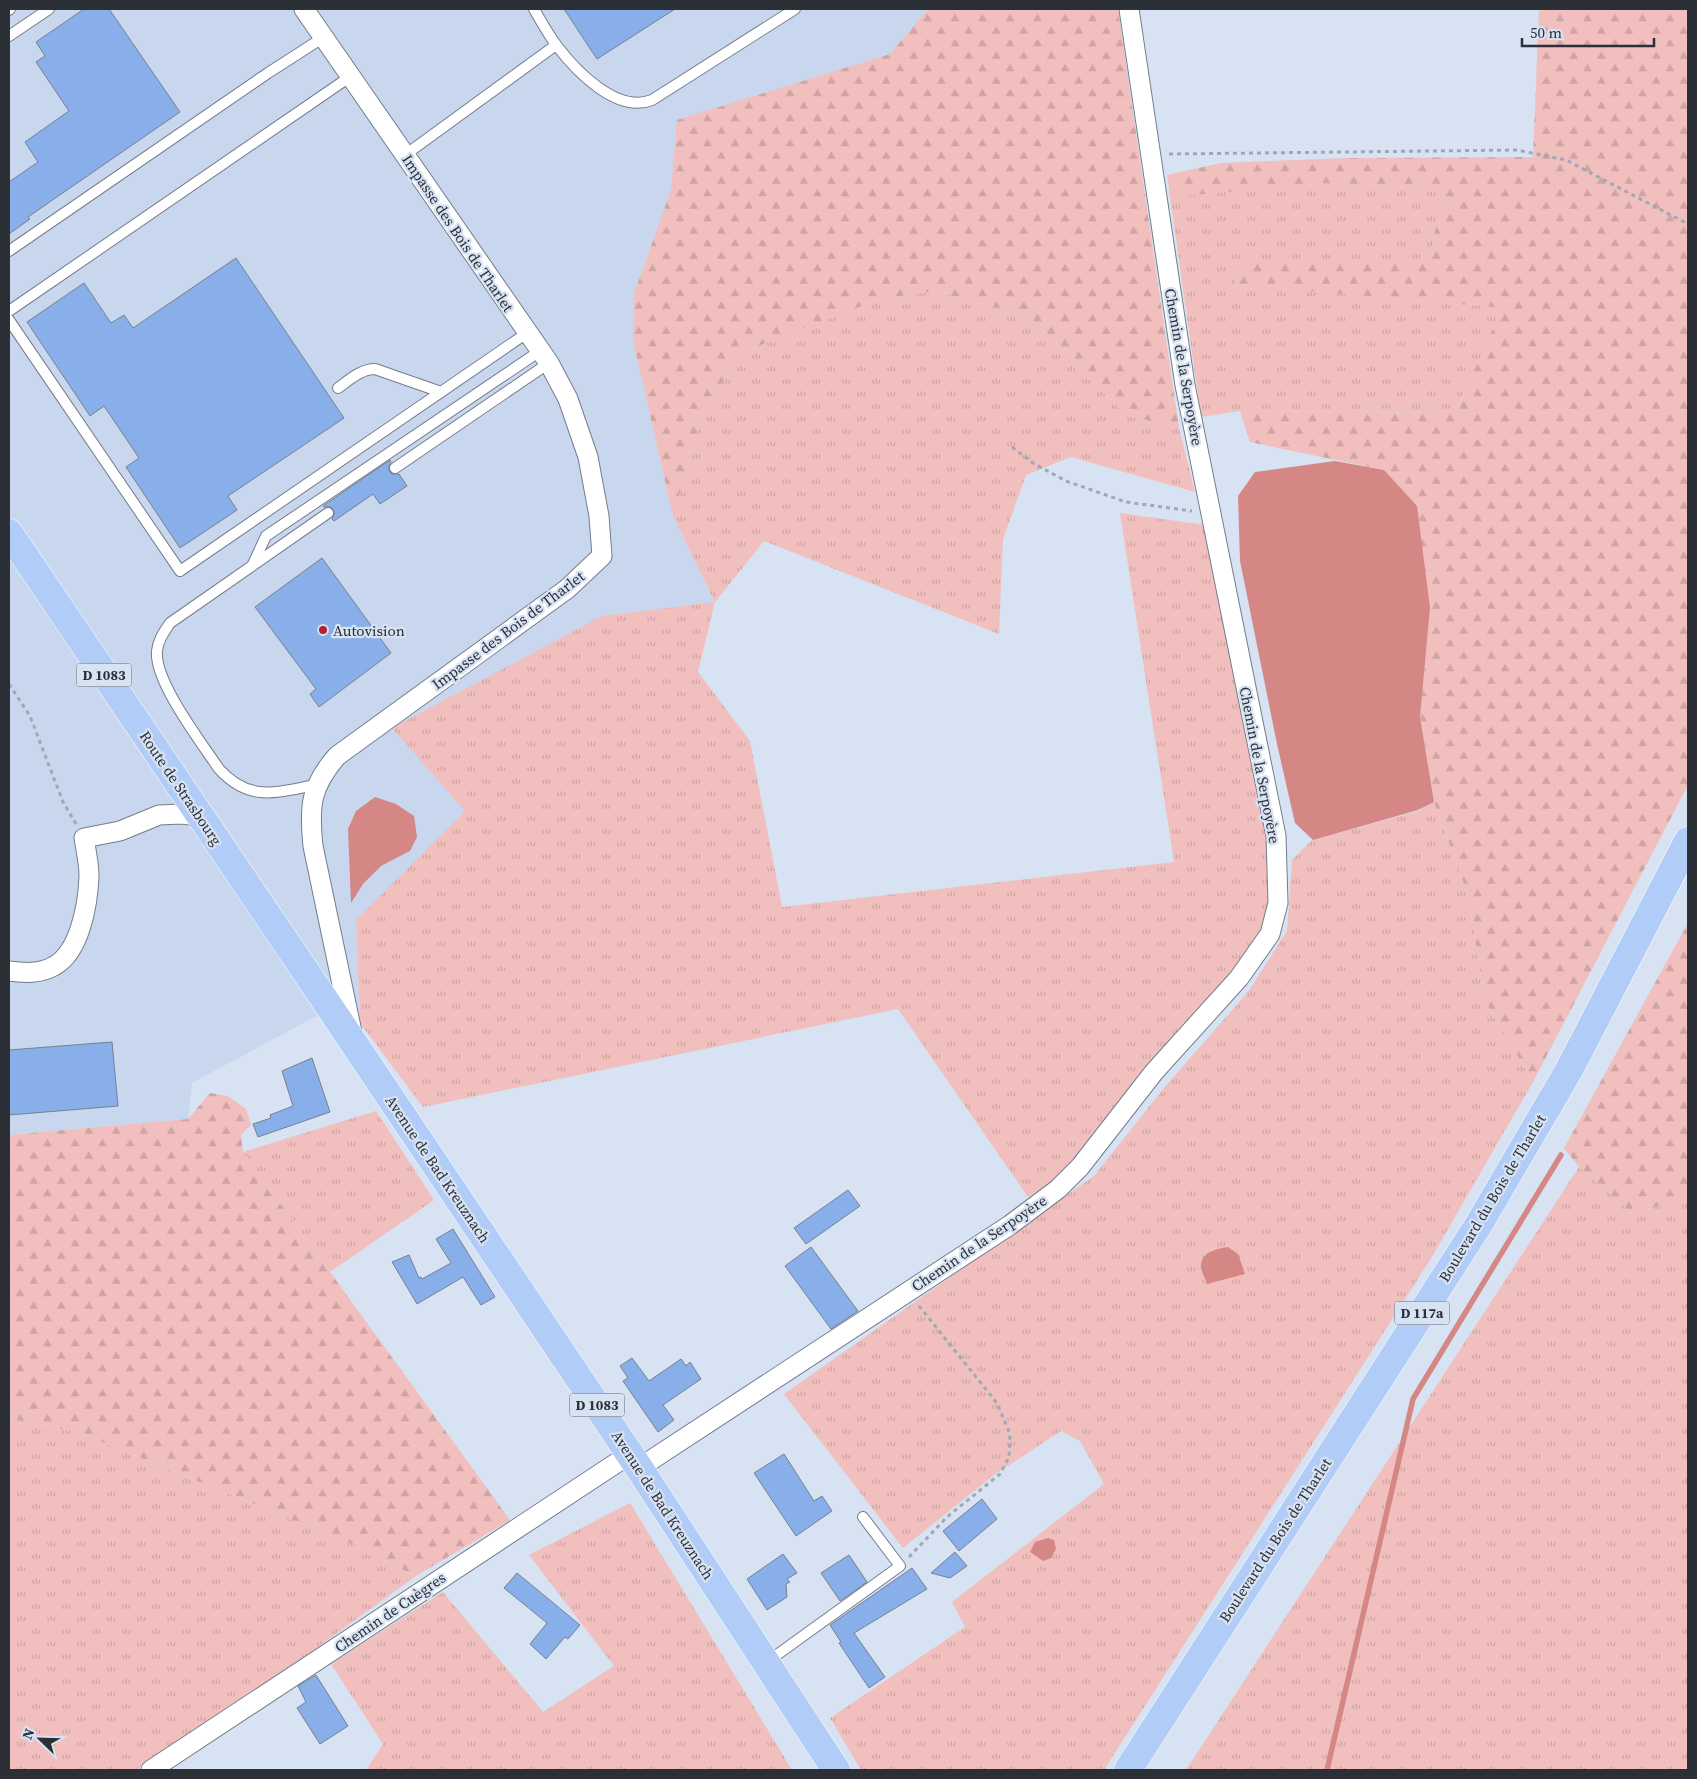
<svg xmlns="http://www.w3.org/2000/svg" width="1697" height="1779" viewBox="0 0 1697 1779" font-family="'Source Serif 4',serif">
	<defs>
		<pattern id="grass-tufts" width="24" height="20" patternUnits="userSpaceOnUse" patternTransform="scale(1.25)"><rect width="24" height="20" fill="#f1bfbd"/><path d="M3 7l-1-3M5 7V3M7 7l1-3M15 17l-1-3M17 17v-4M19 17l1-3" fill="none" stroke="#cfa4a3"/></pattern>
		<pattern id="forest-firs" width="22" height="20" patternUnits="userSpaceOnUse" patternTransform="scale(1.25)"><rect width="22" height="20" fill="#f1bfbd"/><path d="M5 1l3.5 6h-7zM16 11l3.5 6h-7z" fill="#cfa4a3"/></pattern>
	</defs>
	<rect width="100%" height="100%" fill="#d7e2f3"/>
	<polygon fill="#c8d7ee" points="9,9 928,9 890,54 677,121 671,190 634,294 633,339 673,516 715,602 602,616 393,728 465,811 356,920 360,1023 334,1036 318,1015 192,1083 188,1119 9,1135"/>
	<g fill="url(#grass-tufts)">
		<polygon points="1167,175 1183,195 1327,183 1444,190 1429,259 1242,259 1235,284 1503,307 1455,413 1240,411 1201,417"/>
		<polygon points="934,291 1028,316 1126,415 1179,428 1195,492 1071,457 1026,475 1003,539 999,634 764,541 715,602 698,672 750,741 782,907 1174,862 1120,513 1205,525 1271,846 1272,902 1266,926 1230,980 1069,1170 1028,1197 898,1009 423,1107 360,1023 356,920 465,811 392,728 602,616 715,602 673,516 701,421 740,353 879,299"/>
		<polygon points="1434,802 1469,898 1484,999 1533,1082 1430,1260 1104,1770 861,1770 830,1718 965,1627 952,1602 1104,1484 1080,1441 1061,1431 994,1475 903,1548 784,1394 1094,1176 1164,1088 1248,992 1287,931 1292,860 1312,840 1418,811"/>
		<polygon points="376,1111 434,1200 330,1272 243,1152"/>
		<polygon points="1579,1167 1633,1214 1688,1197 1688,1770 1186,1770"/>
		<polygon points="9,1418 77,1432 347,1542 416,1576 232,1709 136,1770 9,1770"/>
		<polygon points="630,1503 792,1770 366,1770 383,1744 331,1664 443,1592 543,1712 614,1666 529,1555"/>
	</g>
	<g fill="url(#forest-firs)">
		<polygon points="928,9 1118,9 1179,428 1126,415 1028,316 934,291 880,299 740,353 701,421 673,516 633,340 634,294 671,190 677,120 890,54"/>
		<polygon points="1539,9 1688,9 1688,785 1533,1082 1484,999 1469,898 1434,802 1420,717 1430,608 1384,470 1250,442 1240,411 1455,413 1502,308 1234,284 1242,259 1429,259 1444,190 1327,183 1183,196 1167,175 1221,163 1348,158 1533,157"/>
		<polygon points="1688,923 1688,1197 1633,1214 1579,1167 1564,1148"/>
		<polygon points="210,1093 228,1096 246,1109 251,1125 241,1135 243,1152 510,1520 416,1576 347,1542 77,1432 9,1418 9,1135 188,1119"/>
	</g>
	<g fill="#d48785">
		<polygon points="1335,461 1384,470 1417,506 1430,608 1420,717 1434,802 1418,810 1313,840 1295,823 1277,744 1240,561 1238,496 1255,472"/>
		<polygon points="375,797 396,804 414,816 417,837 410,851 381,866 363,884 351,903 348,829 356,811"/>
		<path d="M1228 1247 1238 1254 1245 1274 1207 1284C1206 1280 1202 1273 1201 1268 1200 1252 1216 1249 1228 1247Z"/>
		<polygon points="1048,1538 1054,1540 1056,1549 1051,1558 1043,1561 1030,1552 1035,1542"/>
	</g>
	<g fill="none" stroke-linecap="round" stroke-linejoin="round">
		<polyline stroke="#d48785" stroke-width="5.5" points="1327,1770 1413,1399 1561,1155"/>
	</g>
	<g fill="#88afe9" stroke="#768090">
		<polygon points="84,9 109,9 180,112 28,217 30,219 9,234 9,182 38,162 25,142 69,111 36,62 45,56 36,42"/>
		<polygon points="564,9 675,9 597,59"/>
		<polygon points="236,258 344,418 228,496 237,510 180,548 126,467 139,458 127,440 104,406 90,416 27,322 84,283 111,323 124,315 133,328"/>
		<polygon points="390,460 391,462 389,465 389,471 392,474 399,474 407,486 380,504 373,494 334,521 332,519 334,515 334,510 330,507 324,507 323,506"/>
		<polygon points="322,558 391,653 319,707 310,694 316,689 255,607"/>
		<polygon points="112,1042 118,1106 9,1115 9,1050"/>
		<polygon points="312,1058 330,1112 258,1137 253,1124 271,1118 270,1115 293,1106 282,1071"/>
		<polygon points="848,1190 860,1206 806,1244 794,1228"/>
		<polygon points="453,1229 495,1297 481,1305 463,1277 417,1304 392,1262 409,1255 419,1278 421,1277 422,1279 451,1263 436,1239"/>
		<polygon points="811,1247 858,1311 831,1329 785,1266"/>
		<polygon points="632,1358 649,1381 681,1359 686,1366 690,1362 701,1379 663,1405 674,1420 658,1432 623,1381 628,1378 620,1366"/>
		<polygon points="784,1454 814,1501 822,1496 832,1511 796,1536 754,1473"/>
		<polygon points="982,1499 997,1519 959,1551 943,1531"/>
		<polygon points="955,1552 967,1566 950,1578 931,1573"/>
		<polygon points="783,1554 797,1573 787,1579 790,1582 786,1584 787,1597 767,1610 747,1579"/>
		<polygon points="849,1555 867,1582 840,1601 821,1573"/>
		<polygon points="912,1568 927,1589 854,1633 885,1677 869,1688 839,1643 841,1642 830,1625"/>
		<polygon points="517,1573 580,1625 568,1639 565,1637 546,1659 530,1644 547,1623 504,1588"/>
		<polygon points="316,1675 348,1726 320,1744 297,1708 306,1702 298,1686"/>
	</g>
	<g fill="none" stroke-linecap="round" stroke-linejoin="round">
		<defs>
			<g id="service">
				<path d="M534 9C541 21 548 34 557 46 576 71 617 114 652 100L795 9"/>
				<polyline points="9,10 10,9"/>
				<polyline points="9,36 49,9"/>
				<polyline points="405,155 556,45"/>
				<polyline points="9,251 268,73 324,37"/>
				<polyline points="9,311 351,76"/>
				<polyline points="9,320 180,571 527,333"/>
				<path d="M338 388C349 380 361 369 375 369L441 392"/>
				<polyline points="395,468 549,363"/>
				<polyline points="253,564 266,536 540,351"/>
				<path d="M316 785C277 792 250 803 219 769 201 742 154 681 157 651 158 640 164 632 170 623L328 513"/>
				<polyline points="767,1662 900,1566 863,1517"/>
			</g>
			<g id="minor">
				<path d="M304 9 549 363 568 399 588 457 599 516 602 556 567 589 337 756C310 787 309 807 313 846L352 1032"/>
				<path d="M9 971C24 973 40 974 54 966 80 952 88 904 89 876 89 864 86 850 84 838L120 831 159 815 181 814 199 816"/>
				<polyline points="639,1468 1010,1225 1058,1189 1080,1167 1154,1072 1239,978 1270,934 1278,903 1276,836 1185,385 1129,9"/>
				<polyline points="151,1770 630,1454"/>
			</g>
			<g id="primary">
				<polyline points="9,533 310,978 639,1468 836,1770"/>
				<polyline points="1128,1770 1479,1224 1569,1070 1688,841"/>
			</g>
		</defs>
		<use href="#service" stroke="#737d8c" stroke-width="12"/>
		<use href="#minor" stroke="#737d8c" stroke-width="21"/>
		<use href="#primary" stroke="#fff" stroke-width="29"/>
		<g stroke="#9fa8b5" stroke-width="3" stroke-dasharray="4 4" stroke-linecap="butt">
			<polyline points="1169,154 1517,150 1566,160 1688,224"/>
			<polyline points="1012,447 1033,463 1066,481 1126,502 1192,511"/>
			<polyline points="9,684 30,716 63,802 76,824"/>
			<polyline points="909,1557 947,1517 1000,1474 1009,1457 1010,1434 997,1403 919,1306"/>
		</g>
		<use href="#service" stroke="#fff" stroke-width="10"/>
		<use href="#minor" stroke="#fff" stroke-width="19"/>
		<use href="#primary" stroke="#b0ccf7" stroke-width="28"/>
	</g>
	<circle fill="#b32131" stroke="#d7e2f3" stroke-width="2" cx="323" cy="630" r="5"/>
	<g text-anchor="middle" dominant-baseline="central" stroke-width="4.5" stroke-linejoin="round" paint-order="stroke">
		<g fill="#d7e2f3" stroke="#5f656f" stroke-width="1">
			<rect x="76.5" y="663.5" width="55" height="23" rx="4"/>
			<rect x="1394.5" y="1301.5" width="55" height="23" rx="4"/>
			<rect x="569.5" y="1393.5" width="55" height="23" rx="4"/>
		</g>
		<g font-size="14" font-weight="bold" fill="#2b2f36">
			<text x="104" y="675">D 1083</text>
			<text x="1422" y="1313">D 117a</text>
			<text x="597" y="1405">D 1083</text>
		</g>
		<g font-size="15" fill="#2b2f36" stroke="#d7e2f3">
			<text transform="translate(458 233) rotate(56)">Impasse des Bois de Tharlet</text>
			<text transform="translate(1184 367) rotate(80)">Chemin de la Serpoyère</text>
			<text transform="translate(508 630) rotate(-37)">Impasse des Bois de Tharlet</text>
			<text transform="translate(1260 765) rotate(79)">Chemin de la Serpoyère</text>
			<text transform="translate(181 788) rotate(56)">Route de Strasbourg</text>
			<text transform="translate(438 1169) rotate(56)">Avenue de Bad Kreuznach</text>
			<text transform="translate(1492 1198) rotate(-59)">Boulevard du Bois de Tharlet</text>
			<text transform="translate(979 1243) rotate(-34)">Chemin de la Serpoyère</text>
			<text transform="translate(663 1505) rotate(57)">Avenue de Bad Kreuznach</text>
			<text transform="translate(1275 1540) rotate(-57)">Boulevard du Bois de Tharlet</text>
			<text transform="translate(390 1612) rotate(-34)">Chemin de Cuègres</text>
		</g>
		<g font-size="15" fill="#2b2f36" stroke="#d7e2f3" text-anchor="start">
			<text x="333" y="630">Autovision</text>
		</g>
	</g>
	<rect width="1697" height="1779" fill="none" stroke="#2b2f36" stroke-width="20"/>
	<g transform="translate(40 1739) rotate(293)" stroke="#d7e2f3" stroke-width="4" paint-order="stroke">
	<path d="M0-4L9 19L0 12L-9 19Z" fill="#2b2f36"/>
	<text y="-8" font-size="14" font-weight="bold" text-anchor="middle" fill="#2b2f36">N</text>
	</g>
	<path d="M1522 38v8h132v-8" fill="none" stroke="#2b2f36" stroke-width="2.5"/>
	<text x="1530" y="38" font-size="15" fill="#2b2f36" stroke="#d7e2f3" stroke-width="4" paint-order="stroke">50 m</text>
</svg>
